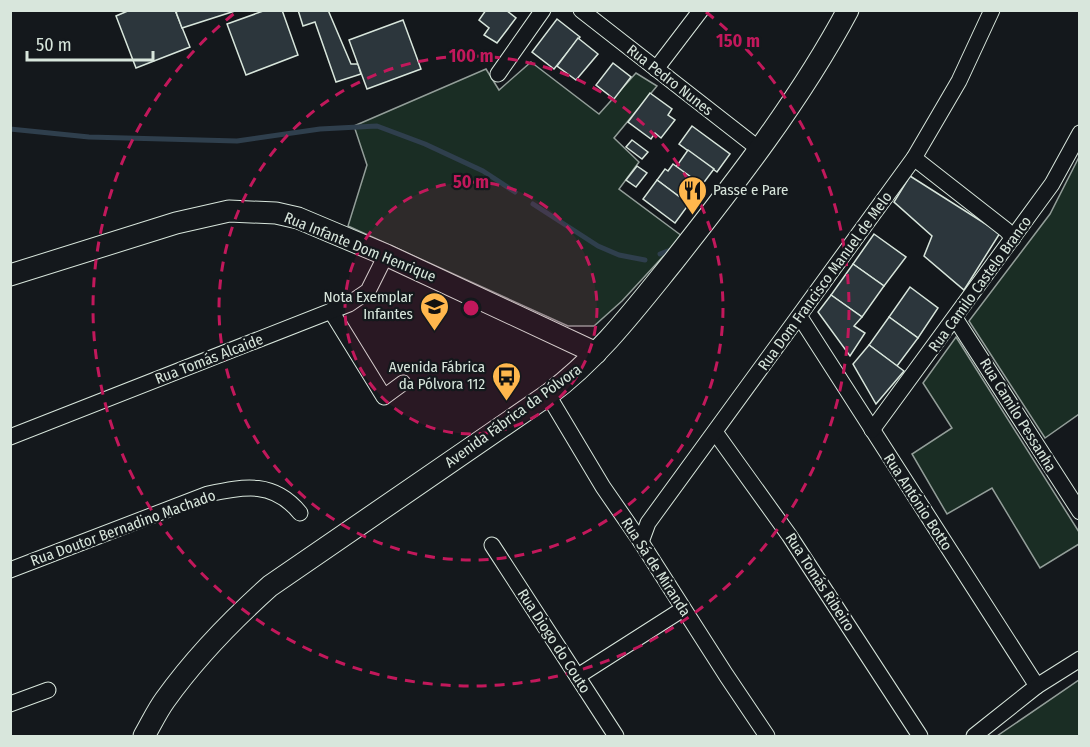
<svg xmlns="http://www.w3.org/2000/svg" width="1090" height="747" viewBox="0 0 1090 747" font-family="'Fira Sans Condensed',sans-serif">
	<rect width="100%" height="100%" fill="#14181c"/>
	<g fill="#1a2d24" stroke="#939e99" stroke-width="1.5">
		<polygon points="531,62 599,114 636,73 657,86 614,138 639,162 619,189 682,236 622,301 594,326 568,326 348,226 367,165 354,126 486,69 499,90"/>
		<polygon points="1079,157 1079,414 1045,438 969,321 1050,214"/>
		<polygon points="956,337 1079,532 1079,544 1040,568 992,488 947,514 912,454 952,428 923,383"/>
		<polygon points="1079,680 1079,736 997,736"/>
	</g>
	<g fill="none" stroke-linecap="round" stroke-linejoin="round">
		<g stroke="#2f3f4d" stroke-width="5">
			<polyline points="10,129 89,137 237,141 320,129 377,126 425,144 483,171 515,192"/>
			<polyline points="533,204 598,246 619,255 645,260"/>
			<polyline points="660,254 673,249"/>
		</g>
	</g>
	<g fill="#2c363c" stroke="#d8e6dc" stroke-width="1.5">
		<polygon points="130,10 175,10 190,47 136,68 116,16"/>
		<polygon points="180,10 238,10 182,28 176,12"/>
		<polygon points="266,10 282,10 298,55 246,75 227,24"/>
		<polygon points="298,10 328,10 351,64 358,64 361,74 336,82 315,22 303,26"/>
		<polygon points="486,10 506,10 516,18 497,43 484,35 489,28 479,20"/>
		<polygon points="557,19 580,37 554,69 532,52"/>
		<polygon points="403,20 421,69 367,89 349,40"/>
		<polygon points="578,38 598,54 576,80 557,66"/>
		<polygon points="613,63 631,77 614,99 596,85"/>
		<polygon points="650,93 672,109 668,115 675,120 661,138 655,133 651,139 628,122"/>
		<polygon points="692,126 730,154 717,172 679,144"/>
		<polygon points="632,140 648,152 642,159 626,147"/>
		<polygon points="688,150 714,169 702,185 676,167"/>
		<polygon points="673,164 702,185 689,204 657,180 665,169 668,171"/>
		<polygon points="637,166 647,173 636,187 626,180"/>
		<polygon points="910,176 1000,233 964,290 924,256 932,236 894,202"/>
		<polygon points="657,180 689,204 675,223 643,199"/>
		<polygon points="874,234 906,257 884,286 853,264"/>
		<polygon points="853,264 884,286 862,317 831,295"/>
		<polygon points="910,287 938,308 918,338 889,317"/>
		<polygon points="831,295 862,317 854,326 865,333 850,356 818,312"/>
		<polygon points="889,317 918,338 897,366 869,345"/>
		<polygon points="869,345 904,371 876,404 853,364"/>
	</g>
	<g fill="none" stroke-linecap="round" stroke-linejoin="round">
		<defs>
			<g id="street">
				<polyline points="581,10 759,149"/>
				<polyline points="656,69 701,10"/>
				<polyline points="498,74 543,10"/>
				<polyline points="914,158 1006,230 1013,238"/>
				<polyline points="331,311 384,397 403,383"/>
				<polyline points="800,317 1037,686"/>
				<polyline points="955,318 1080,512"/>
				<polyline points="548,395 603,487 641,542 726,675 767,736"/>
				<polyline points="872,430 1052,184 1080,133"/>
				<polyline points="715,432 789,535 920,736"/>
				<polyline points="10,437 349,304 368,291 386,255"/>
				<polyline points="641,542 648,523 914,158 959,81 992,10"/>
				<polyline points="492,545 616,736"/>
				<path d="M10 570 208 494C245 486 274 481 300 513"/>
				<polyline points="578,676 683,609"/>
				<polyline points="10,704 48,690"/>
				<polyline points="974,736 1037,686 1080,659"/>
			</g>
			<g id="secondary">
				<polyline points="10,275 176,223 229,211 276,213 298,218 386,255 596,353"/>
				<path d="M144 736C151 724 157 711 165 700 195 658 232 620 270 586L548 395C597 359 635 309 673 262 736 182 800 100 848 10"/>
			</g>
		</defs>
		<use href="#street" stroke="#d8e6dc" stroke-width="17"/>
		<use href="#secondary" stroke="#d8e6dc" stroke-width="23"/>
		<use href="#street" stroke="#14181c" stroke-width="15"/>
		<use href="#secondary" stroke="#14181c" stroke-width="21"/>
	</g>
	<circle cx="471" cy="308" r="126" fill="#c2185b" fill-opacity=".12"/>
	<g fill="none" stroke="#c2185b" stroke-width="3" stroke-dasharray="10 8">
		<circle cx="471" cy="308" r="126"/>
		<circle cx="471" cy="308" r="252"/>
		<path d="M706 12A378 378 0 1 1 236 12"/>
	</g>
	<defs>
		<symbol id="restaurant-pin" viewBox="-11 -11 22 30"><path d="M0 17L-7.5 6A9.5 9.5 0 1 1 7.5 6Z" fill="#ffb74d" stroke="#14181c"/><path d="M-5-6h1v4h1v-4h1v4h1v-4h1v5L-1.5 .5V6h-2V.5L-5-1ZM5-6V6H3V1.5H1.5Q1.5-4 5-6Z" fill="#111"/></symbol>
		<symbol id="school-pin" viewBox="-11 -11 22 30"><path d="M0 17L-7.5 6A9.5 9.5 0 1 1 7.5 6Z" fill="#ffb74d" stroke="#14181c"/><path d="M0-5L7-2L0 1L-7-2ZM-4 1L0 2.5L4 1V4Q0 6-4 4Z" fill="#111"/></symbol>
		<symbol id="bus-pin" viewBox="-11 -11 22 30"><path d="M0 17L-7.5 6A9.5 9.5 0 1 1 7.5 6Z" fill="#ffb74d" stroke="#14181c"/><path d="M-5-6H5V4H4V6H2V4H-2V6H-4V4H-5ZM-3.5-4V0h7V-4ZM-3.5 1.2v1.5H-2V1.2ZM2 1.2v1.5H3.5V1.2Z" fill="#111"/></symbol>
	</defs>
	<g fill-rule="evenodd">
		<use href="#restaurant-pin" x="676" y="174" width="33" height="45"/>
		<use href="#school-pin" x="418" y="290" width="33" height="45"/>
		<use href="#bus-pin" x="490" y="360" width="33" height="45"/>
	</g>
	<g text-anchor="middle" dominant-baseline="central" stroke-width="4.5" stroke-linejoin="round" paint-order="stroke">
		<g font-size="15" fill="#d8e6dc" stroke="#14181c">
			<text transform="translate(670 80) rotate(38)">Rua Pedro Nunes</text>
			<text transform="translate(360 247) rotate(22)">Rua Infante Dom Henrique</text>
			<text transform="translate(825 281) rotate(-54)">Rua Dom Francisco Manuel de Melo</text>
			<text transform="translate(980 284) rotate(-54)">Rua Camilo Castelo Branco</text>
			<text transform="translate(209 359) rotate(-21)">Rua Tomás Alcaide</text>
			<text transform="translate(1018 415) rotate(58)">Rua Camilo Pessanha</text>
			<text transform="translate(513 416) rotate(-36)">Avenida Fábrica da Pólvora</text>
			<text transform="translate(918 502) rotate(57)">Rua António Botto</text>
			<text transform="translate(123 528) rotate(-20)">Rua Doutor Bernadino Machado</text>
			<text transform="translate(656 567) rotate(57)">Rua Sá de Miranda</text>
			<text transform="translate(820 582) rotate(57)">Rua Tomás Ribeiro</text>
			<text transform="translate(554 641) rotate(57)">Rua Diogo do Couto</text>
		</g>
		<g font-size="15" fill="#d8e6dc" stroke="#14181c" text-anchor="end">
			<text x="713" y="190" text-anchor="start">Passe e Pare</text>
			<text x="413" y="297">Nota Exemplar<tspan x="413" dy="17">Infantes</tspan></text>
			<text x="485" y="367">Avenida Fábrica<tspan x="485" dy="17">da Pólvora 112</tspan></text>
		</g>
	</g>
	<circle cx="471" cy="308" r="9" fill="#c2185b" stroke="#14181c" stroke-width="3"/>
	<g font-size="18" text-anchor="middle" font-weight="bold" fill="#c2185b" stroke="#14181c" stroke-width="4.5" stroke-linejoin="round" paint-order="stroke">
		<text x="738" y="47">150 m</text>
		<text x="471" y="62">100 m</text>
		<text x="471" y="188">50 m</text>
	</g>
	<rect width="1090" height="747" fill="none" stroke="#d8e6dc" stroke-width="24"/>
	<path d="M27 51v9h126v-9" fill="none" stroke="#d8e6dc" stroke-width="3"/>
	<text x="36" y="51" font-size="18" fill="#d8e6dc" stroke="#14181c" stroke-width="4.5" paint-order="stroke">50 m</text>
</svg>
